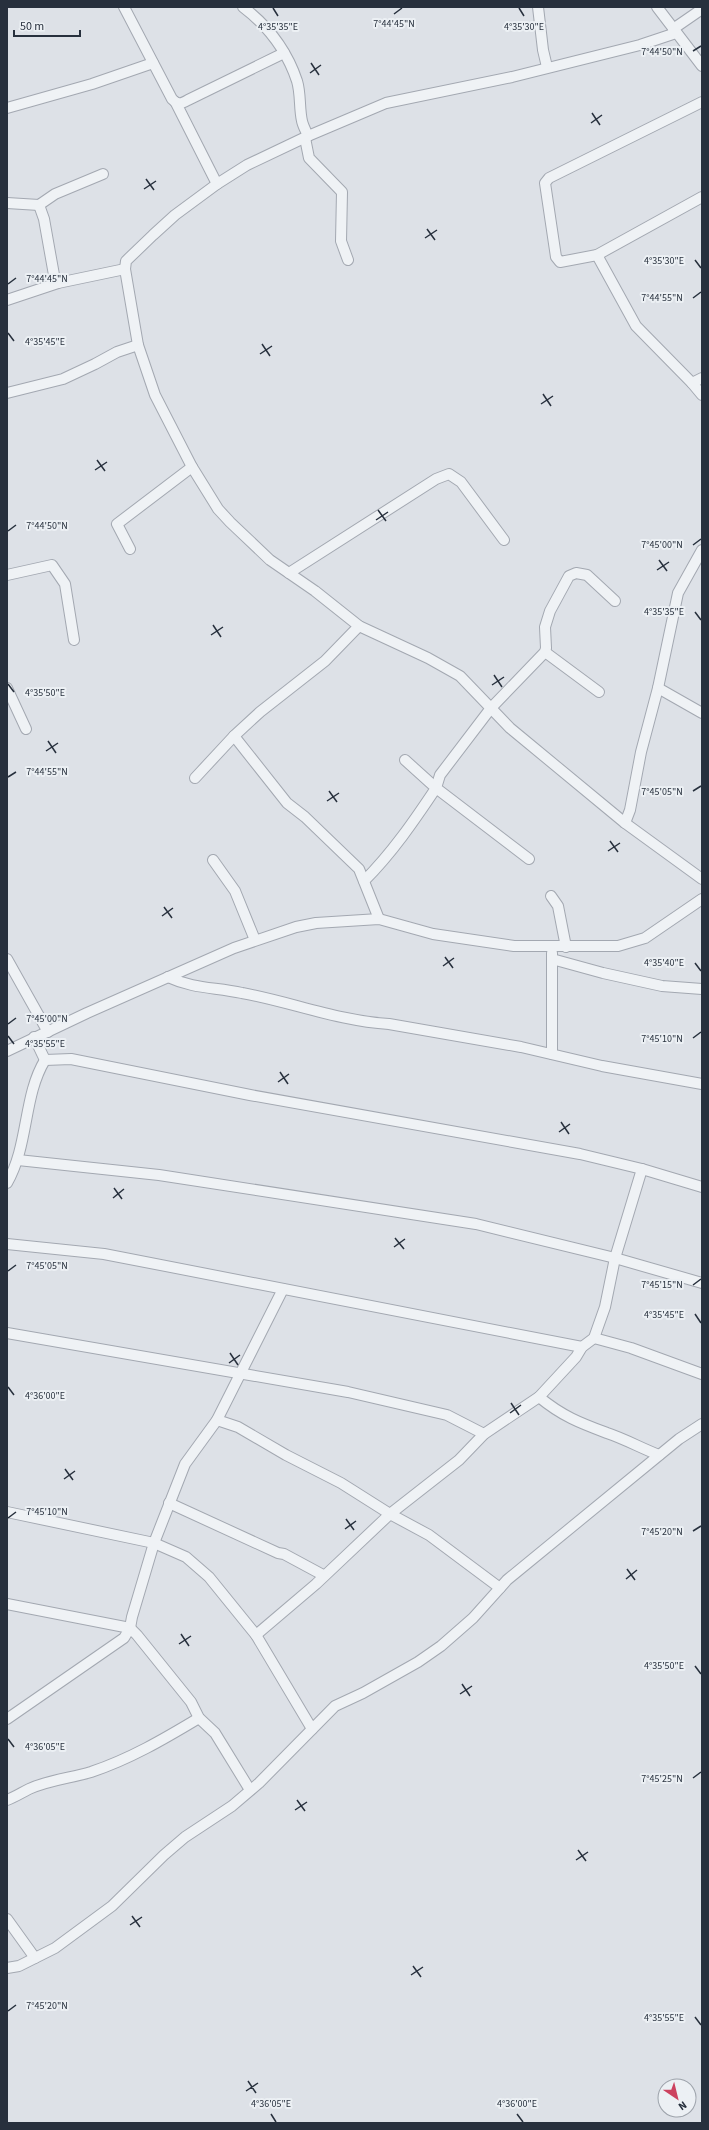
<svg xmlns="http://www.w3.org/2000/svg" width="709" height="2130" viewBox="0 0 709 2130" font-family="'Source Sans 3',sans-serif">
	<rect width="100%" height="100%" fill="#dde1e7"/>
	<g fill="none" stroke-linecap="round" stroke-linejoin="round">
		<defs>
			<g id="street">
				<path d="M124 7 172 99C178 105 181 104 188 100L284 53"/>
				<path d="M243 7C268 26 287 51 297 81 301 94 299 108 302 121 303 126 306 131 308 136"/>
				<polyline points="538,7 543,50 547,67"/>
				<polyline points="657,7 702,66"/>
				<polyline points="673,29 702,9"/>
				<polyline points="676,33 640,45 512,77 386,103 308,136 247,165 217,184 175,215 153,235 126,261 125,269 138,345 155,395 192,467 218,509 230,522 270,560 315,591 359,626 428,658 460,676 510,728 625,823 702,879"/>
				<polyline points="702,102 549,178 545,183 556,257 560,262 597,255 702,197"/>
				<polyline points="176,103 217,184"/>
				<polyline points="7,108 92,84 153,63"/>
				<polyline points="305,138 309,158 342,192 341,241 348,260"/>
				<polyline points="7,203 39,205 55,194 103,174"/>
				<polyline points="39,205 44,219 54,275 58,283"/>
				<polyline points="597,255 636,326 692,383 702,378"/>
				<polyline points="7,300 58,283 125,269"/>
				<polyline points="692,383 702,395"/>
				<polyline points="7,393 63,379 95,364 117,352 138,345"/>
				<polyline points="130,549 117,524 192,467"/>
				<polyline points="289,573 436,479 449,474 461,482 504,540"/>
				<polyline points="7,575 52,565 65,584 74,640"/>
				<polyline points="545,652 599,692"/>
				<polyline points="7,688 26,729"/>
				<polyline points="658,688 702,713"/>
				<polyline points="234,736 287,803 305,817 359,869 379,919"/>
				<polyline points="195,778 234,736 260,712 325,661 359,626"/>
				<polyline points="625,823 630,810 641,752 658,688 678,593 702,550"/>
				<polyline points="529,859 436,788 440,775 491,708 545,652 546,648 545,627 550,611 569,576 576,573 587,575 615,601"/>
				<polyline points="213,860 235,891 255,940"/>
				<path d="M364 881C392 853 414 821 436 788L405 760"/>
				<polyline points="551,896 558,906 566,947"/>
				<polyline points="7,959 48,1032"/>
				<polyline points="552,959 603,973 662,986 702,989"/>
				<path d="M168 977C194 989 215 987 242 993 291 1002 339 1021 389 1024L521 1047 602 1066 702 1084"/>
				<polyline points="34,1037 45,1060"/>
				<polyline points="7,1051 87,1013 234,948 296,927 316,923 379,919 433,934 514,946 618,946 645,938 702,899"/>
				<polyline points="552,1054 552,953"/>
				<polyline points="45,1060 71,1059 250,1095 580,1154 642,1169 702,1187"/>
				<polyline points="18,1160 159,1175 476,1224 615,1258 702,1283"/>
				<path d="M7 1183C29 1145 23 1096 45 1060"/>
				<polyline points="7,1244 104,1254 582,1347"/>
				<polyline points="7,1333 348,1392 447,1415 484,1434"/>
				<polyline points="594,1338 631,1348 702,1374"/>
				<path d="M539 1397C562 1416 580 1423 607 1433 625 1439 641 1448 659 1455"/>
				<polyline points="217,1420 238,1427 286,1455 341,1483 390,1514 429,1535 500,1588"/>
				<polyline points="169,1503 278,1553 284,1554 323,1575"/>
				<polyline points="7,1512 154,1543 186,1557 209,1577 256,1635 312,1729"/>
				<polyline points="7,1604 130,1628 137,1635 191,1702 199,1718 215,1733 250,1790"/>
				<polyline points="256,1635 316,1584 390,1514 459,1460 484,1434 539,1397 576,1357 582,1347 594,1338 605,1307 615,1258 642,1169"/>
				<polyline points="7,1719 124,1638 130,1628 132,1617 154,1543 185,1464 217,1420 283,1289"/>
				<path d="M7 1800C15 1797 21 1793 29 1789 48 1780 71 1778 91 1772 130 1759 164 1739 199 1718"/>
				<polyline points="7,1919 35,1958"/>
				<polyline points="7,1968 19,1966 55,1948 112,1906 164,1855 185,1837 232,1806 259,1783 335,1706 363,1693 418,1662 441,1646 473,1618 507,1580 679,1439 702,1424"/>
			</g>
		</defs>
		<use href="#street" stroke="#a3a8b1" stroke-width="12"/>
		<use href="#street" stroke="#eff2f5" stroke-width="10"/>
	</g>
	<path fill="none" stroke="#27303d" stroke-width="1.5" d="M273 8 278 16M519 8 524 16M394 14 402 8M693 51 701 46M311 63 319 75M310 73 321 65M592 113 600 125M591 123 602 115M146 179 154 190M144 189 156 181M427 229 435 240M425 238 437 230M695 260 701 268M8 284 16 278M693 298 701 292M8 333 14 341M262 344 270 356M260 354 272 346M543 394 551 406M541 404 553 396M97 460 105 471M95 470 107 462M378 510 386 521M376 520 388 512M8 531 16 525M693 545 701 539M659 560 667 571M657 570 669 562M695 612 701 620M213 625 221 637M211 635 223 627M494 675 502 687M8 684 14 692M492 685 504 677M48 741 56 753M46 751 58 743M8 777 16 772M329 791 337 802M693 791 701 786M327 801 339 793M610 841 618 852M608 851 620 843M164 907 172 918M162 916 173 908M445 957 453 968M695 963 701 971M443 966 454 958M8 1024 16 1018M8 1036 14 1044M693 1038 701 1032M280 1072 288 1084M278 1082 289 1074M561 1122 569 1134M559 1132 570 1124M114 1188 122 1199M113 1198 124 1189M395 1238 404 1249M394 1247 405 1239M8 1271 16 1265M693 1285 701 1279M695 1314 701 1323M230 1353 238 1365M229 1363 240 1355M8 1387 14 1395M511 1403 519 1415M510 1413 521 1405M65 1469 73 1480M64 1479 75 1471M8 1518 16 1512M346 1519 354 1530M345 1529 356 1521M693 1531 701 1526M627 1569 635 1580M626 1579 637 1570M181 1634 189 1646M179 1644 191 1636M695 1666 701 1674M462 1684 470 1696M460 1694 472 1686M8 1739 14 1747M693 1778 701 1772M297 1800 305 1811M295 1810 307 1802M578 1850 586 1861M576 1860 588 1852M132 1916 140 1927M130 1925 142 1917M413 1966 421 1977M411 1975 423 1967M8 2011 16 2005M695 2017 701 2025M248 2081 256 2093M246 2091 258 2083M271 2114 276 2122M517 2114 523 2122"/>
	<g font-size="10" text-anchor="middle" fill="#27303d" stroke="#ecf0f4" stroke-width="4" stroke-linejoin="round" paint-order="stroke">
		<text x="394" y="27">7°44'45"N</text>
		<text x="278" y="30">4°35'35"E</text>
		<text x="524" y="30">4°35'30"E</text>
		<text x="662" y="55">7°44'50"N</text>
		<text x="664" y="264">4°35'30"E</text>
		<text x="47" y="282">7°44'45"N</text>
		<text x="662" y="301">7°44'55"N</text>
		<text x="45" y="345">4°35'45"E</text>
		<text x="47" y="529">7°44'50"N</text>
		<text x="662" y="548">7°45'00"N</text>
		<text x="664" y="615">4°35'35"E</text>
		<text x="45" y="696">4°35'50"E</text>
		<text x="47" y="775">7°44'55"N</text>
		<text x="662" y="795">7°45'05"N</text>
		<text x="664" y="966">4°35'40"E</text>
		<text x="47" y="1022">7°45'00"N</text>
		<text x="662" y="1042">7°45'10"N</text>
		<text x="45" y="1047">4°35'55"E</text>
		<text x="47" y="1269">7°45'05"N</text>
		<text x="662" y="1288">7°45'15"N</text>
		<text x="664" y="1318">4°35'45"E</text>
		<text x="45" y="1399">4°36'00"E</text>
		<text x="47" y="1515">7°45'10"N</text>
		<text x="662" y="1535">7°45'20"N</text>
		<text x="664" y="1669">4°35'50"E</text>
		<text x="45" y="1750">4°36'05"E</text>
		<text x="662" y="1782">7°45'25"N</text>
		<text x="47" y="2009">7°45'20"N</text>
		<text x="664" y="2021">4°35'55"E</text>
		<text x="271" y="2107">4°36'05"E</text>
		<text x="517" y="2107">4°36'00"E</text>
	</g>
	<rect width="709" height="2130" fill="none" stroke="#27303d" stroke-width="16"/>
	<g transform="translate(677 2098) rotate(145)"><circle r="19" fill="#ecf0f4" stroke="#9da3ab"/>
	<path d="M0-3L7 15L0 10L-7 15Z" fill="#cc425f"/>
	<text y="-6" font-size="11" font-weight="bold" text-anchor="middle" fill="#27303d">N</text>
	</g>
	<path d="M14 30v6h66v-6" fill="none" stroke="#27303d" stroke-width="2"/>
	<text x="20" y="30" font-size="12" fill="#27303d" stroke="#ecf0f4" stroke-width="3" paint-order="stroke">50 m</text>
</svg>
